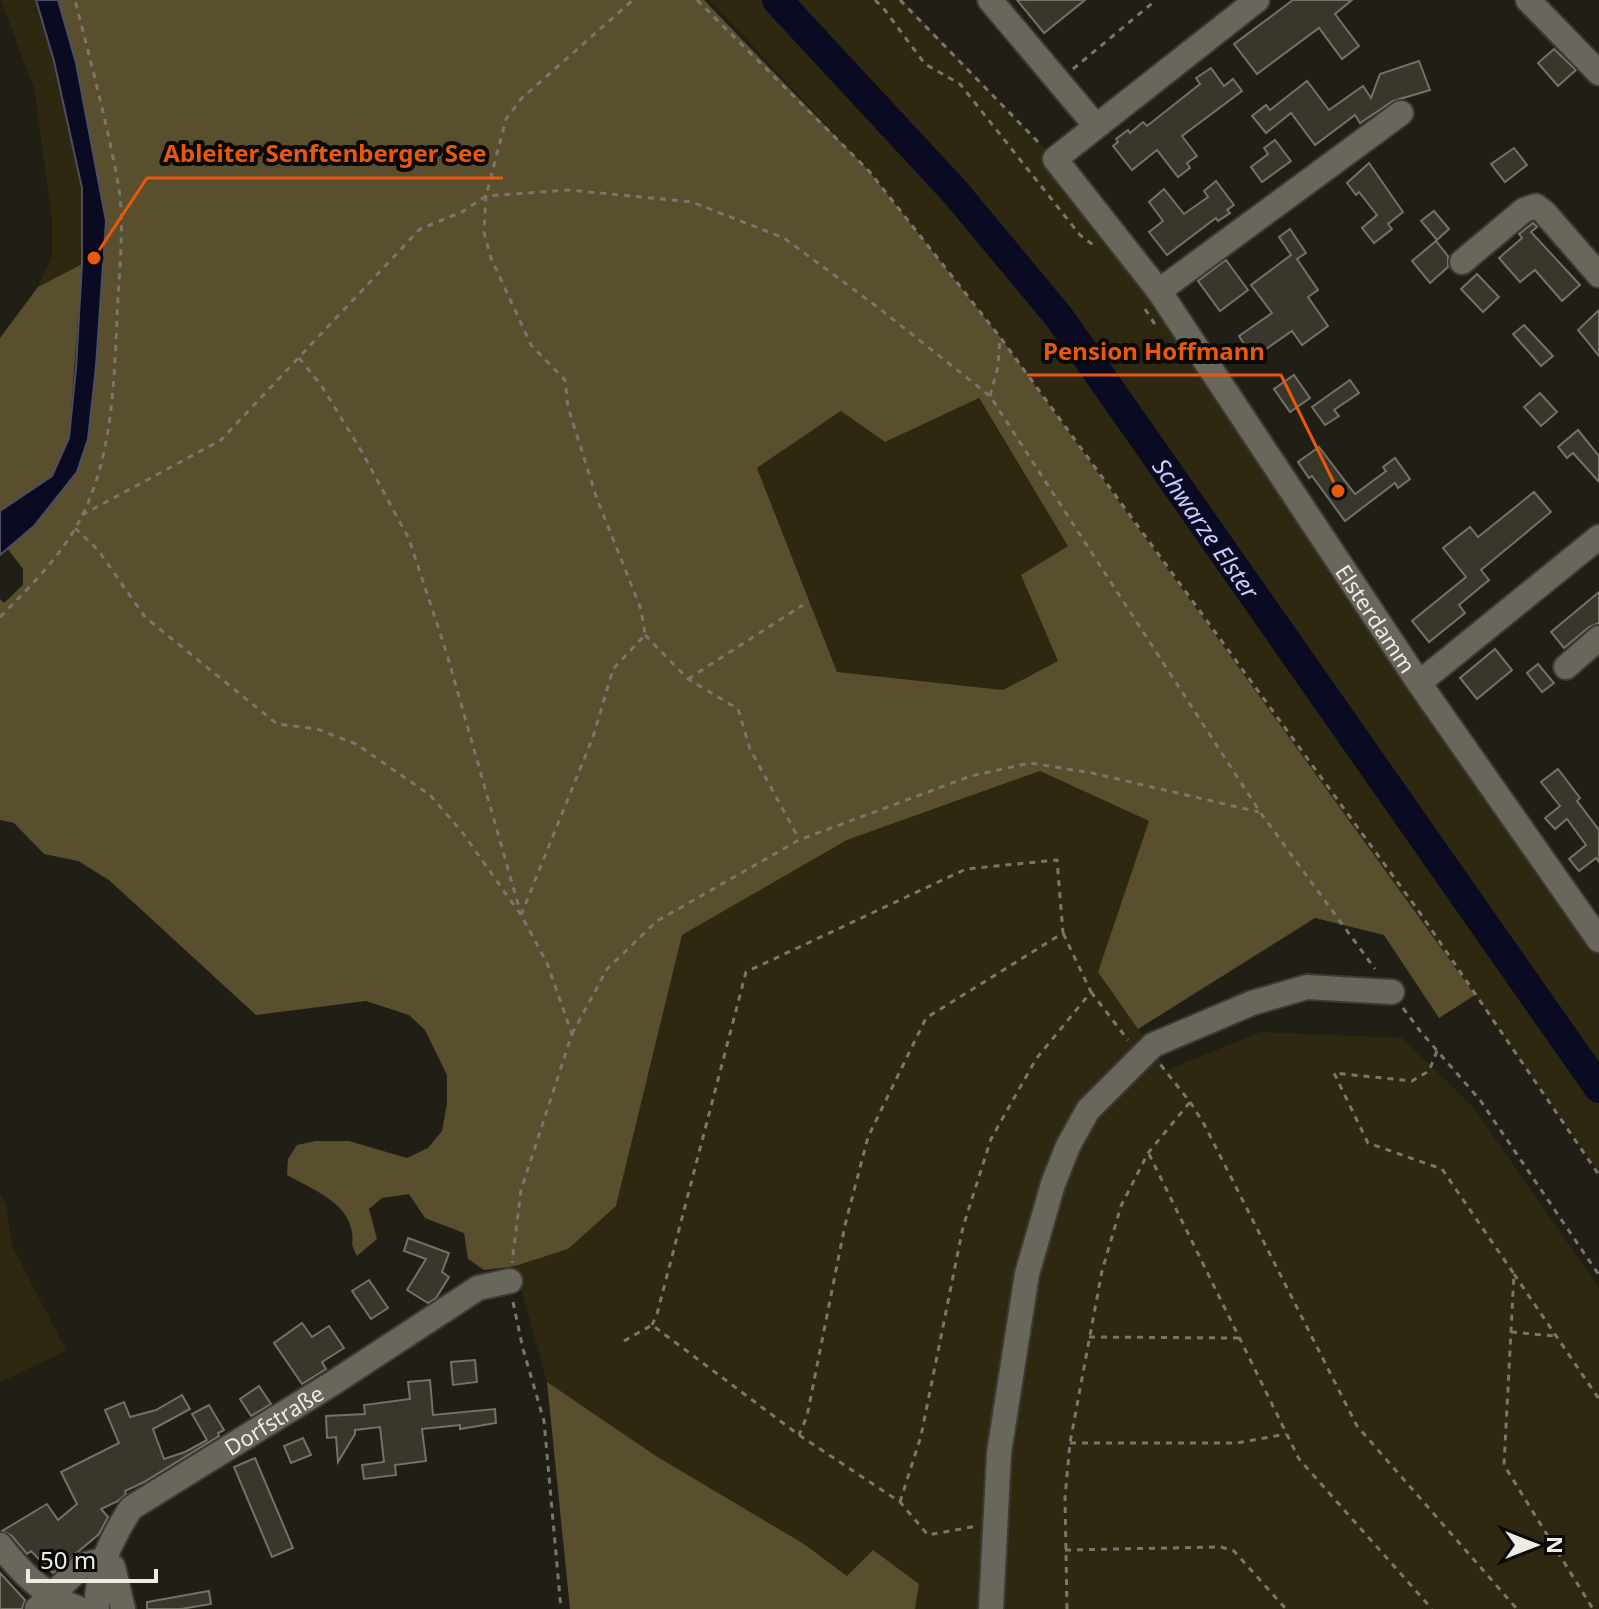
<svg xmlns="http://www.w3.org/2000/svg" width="1599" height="1609" viewBox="0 0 1599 1609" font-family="'Noto Sans',sans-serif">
	<rect width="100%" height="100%" fill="#211f15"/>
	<g fill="#2f2811">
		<polygon points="1,0 36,0 54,61 82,188 82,264 38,287 52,257 52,221 35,91"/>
		<polygon points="710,0 903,0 1055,159 1599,947 1599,1172 1475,995 1000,337 869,171"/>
		<polygon points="978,398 1068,546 1022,575 1058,661 1003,690 837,672 757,468 842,411 885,442"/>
		<polygon points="1040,771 1149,821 1098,972 1167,1070 1261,1032 1402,1038 1473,1107 1599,1288 1599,1609 915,1609 919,1584 872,1550 848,1576 804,1544 656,1456 547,1382 515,1266 568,1249 616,1206 682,935 847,840"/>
		<polygon points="0,1193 6,1205 12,1245 66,1351 0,1382"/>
	</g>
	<g fill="#594f2e" fill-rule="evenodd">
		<path d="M58 0H704L869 171 1000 337 1475 995 1439 1018 1384 935 1315 918 1138 1029 1098 972 1149 821 1040 771 847 840 682 935 616 1206 568 1249 515 1266 484 1270 468 1259 464 1233 425 1218 409 1194 382 1198 369 1209 377 1239 357 1256C349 1241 354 1245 352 1232 347 1201 311 1189 287 1175L288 1159 297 1145 316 1141H349L407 1158 428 1148 442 1131 447 1104V1075L425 1030 409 1015 366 1001 256 1015 109 880 78 861 44 854 14 823 0 820V599L4 603 23 585V569L7 548 34 526 88 439 96 366 106 221 76 63ZM979 398 1068 546 1021 575 1058 661 1003 690 837 672 757 468 841 411 885 442Z"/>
		<polygon points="82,264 69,438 51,476 0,511 0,338 38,287"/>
		<polygon points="547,1382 656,1456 804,1544 847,1576 873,1550 919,1584 915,1609 570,1609"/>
	</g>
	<polygon fill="#0a0a23" stroke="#4e4e5d" stroke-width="2" points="36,0 58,0 76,63 106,221 96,366 88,439 77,472 34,526 0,555 0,511 52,476 69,438 76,368 82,264 82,188 54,61"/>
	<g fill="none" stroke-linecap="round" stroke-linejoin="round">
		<path stroke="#0a0a23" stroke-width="30" id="s1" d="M777 0 956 193 1059 317 1599 1088"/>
	</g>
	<g fill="#39362c" stroke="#747166" stroke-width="2">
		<polygon points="1017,0 1085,0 1044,33"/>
		<polygon points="1293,0 1352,0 1335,14 1359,46 1342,59 1319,28 1257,74 1234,44"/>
		<polygon points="1554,49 1576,70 1558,86 1538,63"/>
		<polygon points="1419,61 1430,90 1393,101 1360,123 1355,115 1315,145 1291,113 1266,133 1252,116 1266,105 1270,110 1307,81 1329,110 1363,86 1371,98 1380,74"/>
		<polygon points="1211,68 1224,86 1233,79 1242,91 1182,136 1197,156 1187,163 1190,168 1178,177 1157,150 1132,170 1113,146 1118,142 1116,139 1128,130 1130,133 1143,122 1147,126 1200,84 1196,78"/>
		<polygon points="1275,140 1291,161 1262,182 1251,167 1268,154 1264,148"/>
		<polygon points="1514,148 1527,165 1505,182 1491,164"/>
		<polygon points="1369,163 1403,212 1388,224 1392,229 1374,243 1362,228 1377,215 1359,192 1356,195 1347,183"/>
		<polygon points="1216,181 1234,205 1227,210 1230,213 1218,221 1216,218 1167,255 1149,232 1163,221 1149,202 1164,189 1184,214 1208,197 1204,191"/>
		<polygon points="1434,211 1449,229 1437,240 1421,221"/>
		<polygon points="1533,223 1537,227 1531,232 1580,285 1562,301 1535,270 1520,282 1499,258 1522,238 1519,234"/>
		<polygon points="1290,229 1306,253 1297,259 1318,290 1308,297 1328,326 1302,345 1292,331 1253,358 1239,336 1272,313 1251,285 1291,255 1279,237"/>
		<polygon points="1436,241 1448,256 1448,267 1430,283 1412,261"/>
		<polygon points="1226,260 1248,290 1220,311 1198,281"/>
		<polygon points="1477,274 1499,297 1483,312 1461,289"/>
		<polygon points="1599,310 1599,356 1578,330"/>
		<polygon points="1524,325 1553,356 1541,366 1513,334"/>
		<polygon points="1294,375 1310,398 1290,412 1274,389"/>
		<polygon points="1350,380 1359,393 1334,410 1339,416 1325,425 1312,407"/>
		<polygon points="1540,393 1557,412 1541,426 1524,407"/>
		<polygon points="1578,430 1599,456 1599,482 1573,453 1567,458 1558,447"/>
		<polygon points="1319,447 1355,494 1386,471 1383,467 1395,458 1410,479 1398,488 1395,483 1345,521 1312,476 1309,478 1298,462"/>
		<polygon points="1534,492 1551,512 1481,570 1489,580 1459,605 1465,613 1429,642 1412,621 1466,577 1443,548 1470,527 1478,537"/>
		<polygon points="1599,592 1599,623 1589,627 1564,648 1551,632"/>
		<polygon points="1495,649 1512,670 1477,699 1460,678"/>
		<polygon points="1538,664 1554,683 1542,692 1527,673"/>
		<polygon points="1558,769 1580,798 1577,801 1599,830 1599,862 1596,858 1579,871 1569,859 1586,845 1567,819 1555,829 1545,818 1560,806 1541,782"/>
		<polygon points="408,1238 449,1253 442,1272 449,1277 436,1298 428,1303 407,1290 426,1259 404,1251"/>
		<polygon points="369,1280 388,1308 371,1319 352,1291"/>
		<polygon points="302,1323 312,1337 329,1326 344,1348 322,1362 326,1369 302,1384 274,1343"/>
		<polygon points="475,1360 477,1382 453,1385 451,1362"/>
		<polygon points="430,1380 433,1415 495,1409 496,1423 460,1429 460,1425 422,1429 426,1461 395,1465 396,1475 364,1479 362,1465 384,1462 380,1427 355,1430 355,1434 338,1462 336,1437 327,1438 326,1416 365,1414 364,1405 410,1399 408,1382"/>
		<polygon points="259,1386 271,1404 251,1416 240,1399"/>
		<polygon points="182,1395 190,1409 153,1429 164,1459 185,1452 207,1440 192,1414 209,1405 224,1430 218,1433 219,1436 144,1482 125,1491 126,1494 118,1501 101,1509 108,1517 99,1534 53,1573 31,1551 27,1554 12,1536 2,1531 47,1504 58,1520 77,1504 61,1472 119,1443 105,1410 124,1402 130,1417 156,1410"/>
		<polygon points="303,1438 311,1455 291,1463 284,1446"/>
		<polygon points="255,1458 293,1548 272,1557 234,1467"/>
		<polygon points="0,1573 25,1600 22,1609 0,1609"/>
		<polygon points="209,1591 211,1604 181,1609 147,1609 147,1602"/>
	</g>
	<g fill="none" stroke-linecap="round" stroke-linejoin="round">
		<defs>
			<g id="minor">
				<polyline points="990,0 1096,126"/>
				<path id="s2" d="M1257 0 1055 159 1159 291 1419 683 1599 940"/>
				<polyline points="1528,0 1599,73"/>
				<polyline points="1462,262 1524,210 1536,206 1544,212 1599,275"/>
				<polyline points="1159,291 1401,113"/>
				<polyline points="1566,667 1599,638"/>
				<polyline points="1419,683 1599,537"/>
				<path d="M0 1545C22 1574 46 1597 80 1609"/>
				<polyline points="37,1609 83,1565 103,1560 113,1567 123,1609"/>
				<path id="s3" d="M97 1609C96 1570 110 1541 131 1508L333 1383 478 1288 510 1281"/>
				<polyline points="991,1609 999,1453 1027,1274 1053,1184 1068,1146 1088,1110 1153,1045 1252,1003 1307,987 1392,992"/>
			</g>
		</defs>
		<use href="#minor" stroke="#3d3a35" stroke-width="28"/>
		<g stroke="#78766d" stroke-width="3" stroke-dasharray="6 6" stroke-linecap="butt">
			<polyline points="697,0 869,171 1000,337 1420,913 1599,1175"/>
			<polyline points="875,0 884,9 925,64 960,84 1080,235 1097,248"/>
			<polyline points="900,0 1041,145"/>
			<polyline points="1073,69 1156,0"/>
			<polyline points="1145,309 1156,326"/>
			<polyline points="299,358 321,385 362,452 409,539 446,651 520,911"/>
			<polyline points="990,396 998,367 1000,337"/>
			<polyline points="82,515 221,440 420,229 462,212 486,196 506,119 522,98 633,0"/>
			<polyline points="75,528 98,550 145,617 277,724 317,729 356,744 430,795 462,832 521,915 547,963 572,1034 521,1190 512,1263"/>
			<path d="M0 617C30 587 61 556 81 518 115 451 114 373 118 299 120 263 124 225 119 189 108 126 91 63 75 0"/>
			<polyline points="645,635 688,679 738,709 750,749 799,839"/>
			<polyline points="688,679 803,605"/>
			<polyline points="521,915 593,737 613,669 645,635 641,609 597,499 568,407 565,380 531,345 491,258 484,232 486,196 569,190 692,202 784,238 880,309 990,396 1260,812 1375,969"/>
			<polyline points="1091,992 1128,1040"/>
			<polyline points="1403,1008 1420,1031 1480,1100 1599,1275"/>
			<polyline points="572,1034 607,969 657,921 799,840 971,776 1030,763 1092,773 1259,812"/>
			<polyline points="1437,1051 1429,1071 1412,1081 1334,1073 1368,1143 1442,1169 1514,1274 1504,1465 1593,1609"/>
			<polyline points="1190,1102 1204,1124 1357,1426 1517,1609"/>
			<polyline points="1149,1154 1299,1459 1432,1609"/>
			<polyline points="1514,1274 1599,1399"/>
			<polyline points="513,1302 523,1349 544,1421 561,1609"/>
			<polyline points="652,1325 657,1314 746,972 966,869 1057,860 1063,933 926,1018 868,1137 845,1225 807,1416 799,1435"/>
			<polyline points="1511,1332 1555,1336"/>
			<polyline points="1089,1337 1239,1338"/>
			<polyline points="624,1341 652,1325 799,1435 900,1502 928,1535 977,1526"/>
			<polyline points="1070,1443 1237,1443 1286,1434"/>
			<polyline points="900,1502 921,1436 963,1227 991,1139 1036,1059 1091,992 1063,933"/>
			<polyline points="1065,1550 1221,1547 1234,1551 1286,1609"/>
			<polyline points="1067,1609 1065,1497 1070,1443 1102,1271 1121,1206 1148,1153 1190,1102 1160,1064"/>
		</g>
		<use href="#minor" stroke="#69665b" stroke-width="24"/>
	</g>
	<g text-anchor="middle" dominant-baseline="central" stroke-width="8" stroke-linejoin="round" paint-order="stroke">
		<g font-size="22" fill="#edebe5" stroke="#0a0905">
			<text stroke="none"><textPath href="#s2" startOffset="818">Elsterdamm</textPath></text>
			<text stroke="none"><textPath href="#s3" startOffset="276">Dorfstraße</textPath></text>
		</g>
		<g font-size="24" font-style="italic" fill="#c8cefd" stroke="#0a0905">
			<text stroke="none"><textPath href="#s1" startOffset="682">Schwarze Elster</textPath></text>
		</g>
	</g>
	<path fill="none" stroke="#e8590c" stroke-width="3" d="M94 258L147 178H503M1338 491L1281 375H1027"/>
	<g fill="#e8590c" stroke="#0a0905" stroke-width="3">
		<circle cx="94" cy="258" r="8"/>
		<circle cx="1338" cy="491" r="8"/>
	</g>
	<g font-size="24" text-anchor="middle" font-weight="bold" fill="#e8590c" stroke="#0a0905" stroke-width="8" stroke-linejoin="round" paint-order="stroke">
		<text x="325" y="162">Ableiter Senftenberger See</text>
		<text x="1154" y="360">Pension Hoffmann</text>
	</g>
	<g transform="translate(1535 1545) rotate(90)" stroke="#0a0905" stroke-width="6" paint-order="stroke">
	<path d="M0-6L14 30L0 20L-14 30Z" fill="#edebe5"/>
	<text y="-12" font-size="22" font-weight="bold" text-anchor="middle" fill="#edebe5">N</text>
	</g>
	<path d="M28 1569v12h128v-12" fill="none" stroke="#edebe5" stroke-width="4"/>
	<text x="40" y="1569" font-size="24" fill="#edebe5" stroke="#0a0905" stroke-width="6" paint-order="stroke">50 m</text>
</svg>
